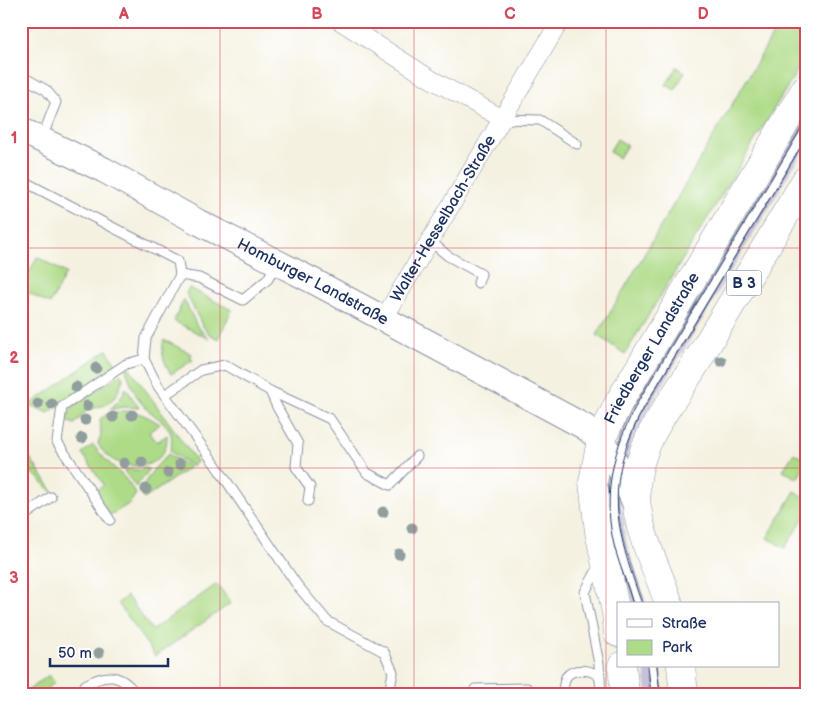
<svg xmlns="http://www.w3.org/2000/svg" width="827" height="715" viewBox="0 0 827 715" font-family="'Balsamiq Sans',sans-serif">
	<rect width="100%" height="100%" fill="#fff"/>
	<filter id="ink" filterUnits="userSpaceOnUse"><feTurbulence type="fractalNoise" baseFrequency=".02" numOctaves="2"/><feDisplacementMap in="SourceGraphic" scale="10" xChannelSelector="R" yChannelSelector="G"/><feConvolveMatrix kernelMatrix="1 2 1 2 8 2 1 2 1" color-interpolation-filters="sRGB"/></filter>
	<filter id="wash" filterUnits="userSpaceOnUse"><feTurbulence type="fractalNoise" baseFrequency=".0096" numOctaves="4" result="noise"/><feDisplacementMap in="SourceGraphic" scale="20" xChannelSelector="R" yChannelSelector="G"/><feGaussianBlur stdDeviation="1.12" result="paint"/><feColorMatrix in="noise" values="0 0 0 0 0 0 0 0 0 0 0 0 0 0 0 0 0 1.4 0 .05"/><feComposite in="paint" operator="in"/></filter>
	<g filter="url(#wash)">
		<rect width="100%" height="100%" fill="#f5f1e1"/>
		<g fill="#c6c0da">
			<polygon points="806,115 806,146 655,398 644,420 631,463 616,439 628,412"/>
			<polygon points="606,463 621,498 625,526 623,526 627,543 646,604 629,604 619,576 606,529"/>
			<polygon points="644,666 660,666 663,694 647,694"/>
		</g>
		<g fill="#aedb87" stroke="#648572">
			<polygon points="781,21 806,21 806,56 625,354 597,335"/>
			<polygon points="677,67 685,72 675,90 666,85"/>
			<polygon points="617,139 627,145 619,158 609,152"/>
			<polygon points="37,257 66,273 50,304 21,289"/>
			<polygon points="189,288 232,310 218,339 208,333 202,325 186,293"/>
			<polygon points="184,299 197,326 209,339 174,321"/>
			<path d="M164 340 192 354 190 358 193 360 171 374C164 363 160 352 164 340Z"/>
			<polygon points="107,350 117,365 48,413 29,405"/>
			<path d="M129 367 197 462 192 466 170 451C178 424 157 421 143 405 134 395 130 381 126 369Z"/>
			<polygon points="119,375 122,375 123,379 116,396 106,405 87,410 75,424 68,422 65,419 72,407"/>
			<polygon points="126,388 139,408 123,407 109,410 120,399"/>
			<path d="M122 411C138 411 147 416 160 424L149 432 157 442 167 435C169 475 112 475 98 443L101 435 100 419 106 415Z"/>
			<polygon points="21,445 54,493 53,494 35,475 21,469"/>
			<polygon points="93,445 104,458 125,478 136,494 129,504 110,515 94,492 104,485 82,453"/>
			<polygon points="794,453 806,460 806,464 797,479 783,470"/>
			<polygon points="168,454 190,467 144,499 139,491 154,469"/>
			<polygon points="146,468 148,469 148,471 136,487 124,471 125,469 139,470"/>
			<polygon points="795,491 806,498 806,514 785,548 767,538"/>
			<polygon points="217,584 231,603 155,656 118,603 127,596 152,630"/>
			<polygon points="49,675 55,683 39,694 23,694"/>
		</g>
	</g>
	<g filter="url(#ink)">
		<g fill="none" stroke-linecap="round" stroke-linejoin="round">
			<defs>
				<g id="lane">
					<polyline points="21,80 25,78 46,90 56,102 42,138"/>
					<polyline points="503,119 540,120 577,144"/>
					<polyline points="21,180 178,261 180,275"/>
					<polyline points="430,241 448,256 481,274 478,283"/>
					<polyline points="144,359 158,386 215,464 297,585 327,621 384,652 393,672 389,694"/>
					<polyline points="270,391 277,407 298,444 296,467 310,487 308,501"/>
					<polyline points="165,395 201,370 225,365 270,391 330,419 367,473 390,485 417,456"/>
					<polyline points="619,458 628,430 634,416 806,129"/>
					<path d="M615 475C607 520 624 562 638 604"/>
					<polyline points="21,518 51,497"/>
					<polyline points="110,520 57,442 62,407 126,364 144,359 146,338 180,275 199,278 243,300 268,279 276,263"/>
					<polyline points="599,566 585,592 599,664 601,694"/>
					<polyline points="652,666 655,694"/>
					<path d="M563 690C564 685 564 681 566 677 574 667 593 669 600 678"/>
					<path d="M91 694 85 685C106 673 121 673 136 694"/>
					<polyline points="475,694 475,689 527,688 532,694"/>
				</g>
				<g id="street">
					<polyline points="340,21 429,78 503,119"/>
					<path id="s1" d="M383 320 560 21"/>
				</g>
				<g id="secondary">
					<path id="s2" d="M21 130 104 170 198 222 317 283 585 427 601 440 620 469 637 508"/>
				</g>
				<g id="primary">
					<path d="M669 604C657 566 634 528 636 487 639 438 672 403 696 363 732 302 769 241 806 180"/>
					<path id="s3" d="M618 633 616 612 599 531 593 482 601 440 619 402 806 88"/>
					<polyline points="622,666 625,694"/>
					<polyline points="681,666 684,694"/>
				</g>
			</defs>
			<use href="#lane" stroke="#8890a0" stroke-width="11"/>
			<use href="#street" stroke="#8890a0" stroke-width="19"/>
			<use href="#secondary" stroke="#8890a0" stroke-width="27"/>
			<use href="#primary" stroke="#8890a0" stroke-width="29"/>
			<use href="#lane" stroke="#fff" stroke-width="9"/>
			<use href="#street" stroke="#fff" stroke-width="18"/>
			<use href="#secondary" stroke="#fff" stroke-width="25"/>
			<use href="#primary" stroke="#fff" stroke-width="28"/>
			<g stroke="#1b2f5e" stroke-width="1">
				<path d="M633 604C628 585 620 567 615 549 601 495 613 447 639 400L806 121"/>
				<path d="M642 604C614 525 603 481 646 404L806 138"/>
				<polyline points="648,666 651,694"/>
				<polyline points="657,666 660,694"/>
			</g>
		</g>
		<g fill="#919e9e">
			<circle cx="721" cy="361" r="5.5"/>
			<circle cx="96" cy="368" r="5.5"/>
			<circle cx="76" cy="387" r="5.5"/>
			<circle cx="38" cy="404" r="5.5"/>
			<circle cx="52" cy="404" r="5.5"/>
			<circle cx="87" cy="406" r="5.5"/>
			<circle cx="132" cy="415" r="5.5"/>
			<circle cx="113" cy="417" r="5.5"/>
			<circle cx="85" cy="420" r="5.5"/>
			<circle cx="82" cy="438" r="5.5"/>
			<circle cx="142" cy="462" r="5.5"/>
			<circle cx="124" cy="463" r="5.5"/>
			<circle cx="180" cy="464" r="5.5"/>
			<circle cx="168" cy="473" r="5.5"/>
			<circle cx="146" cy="489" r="5.5"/>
			<circle cx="383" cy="512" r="5.5"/>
			<circle cx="412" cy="528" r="5.5"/>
			<circle cx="399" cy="554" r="5.5"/>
			<circle cx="99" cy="653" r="5.5"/>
		</g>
	</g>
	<path fill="none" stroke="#d1495b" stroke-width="1" stroke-opacity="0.55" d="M220 21V694M414 21V694M606 21V694M21 248H806M21 468H806"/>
	<g text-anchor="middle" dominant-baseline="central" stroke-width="4" stroke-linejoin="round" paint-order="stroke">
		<rect fill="#fff" stroke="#5f6d8e" stroke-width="1" x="726.5" y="270.5" width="35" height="25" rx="4"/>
		<g font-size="15" font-weight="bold" fill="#1b2f5e">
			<text x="744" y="283">B 3</text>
		</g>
		<g font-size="16" fill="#1b2f5e" stroke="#fff">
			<text stroke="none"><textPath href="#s1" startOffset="118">Walter-Hesselbach-Straße</textPath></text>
			<text stroke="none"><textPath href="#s2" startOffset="329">Homburger Landstraße</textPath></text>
			<text stroke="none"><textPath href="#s3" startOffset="301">Friedberger Landstraße</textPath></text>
		</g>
	</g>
	<rect width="827" height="715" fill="none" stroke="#fff" stroke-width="55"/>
	<rect x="617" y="602" width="162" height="65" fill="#ffffff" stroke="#a4acbf"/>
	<rect x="627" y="619" width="25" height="8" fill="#ffffff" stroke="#a4acbf"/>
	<text x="662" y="628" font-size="15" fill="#1b2f5e">Straße</text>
	<rect x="627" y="640" width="25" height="15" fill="#aedb87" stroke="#a4acbf"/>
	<text x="662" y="652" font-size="15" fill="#1b2f5e">Park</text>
	<path d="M50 658v8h118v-8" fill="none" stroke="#1b2f5e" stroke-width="2.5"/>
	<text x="58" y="658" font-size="15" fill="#1b2f5e" stroke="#ffffff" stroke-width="4" paint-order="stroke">50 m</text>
	<rect x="28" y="28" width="772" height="660" fill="none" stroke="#d1495b" stroke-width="2"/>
	<g font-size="16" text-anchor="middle" font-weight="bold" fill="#d1495b">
		<text x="124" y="19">A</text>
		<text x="317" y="19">B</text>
		<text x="510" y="19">C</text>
		<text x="703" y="19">D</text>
		<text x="14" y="143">1</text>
		<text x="14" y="363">2</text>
		<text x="14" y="583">3</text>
	</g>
</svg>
